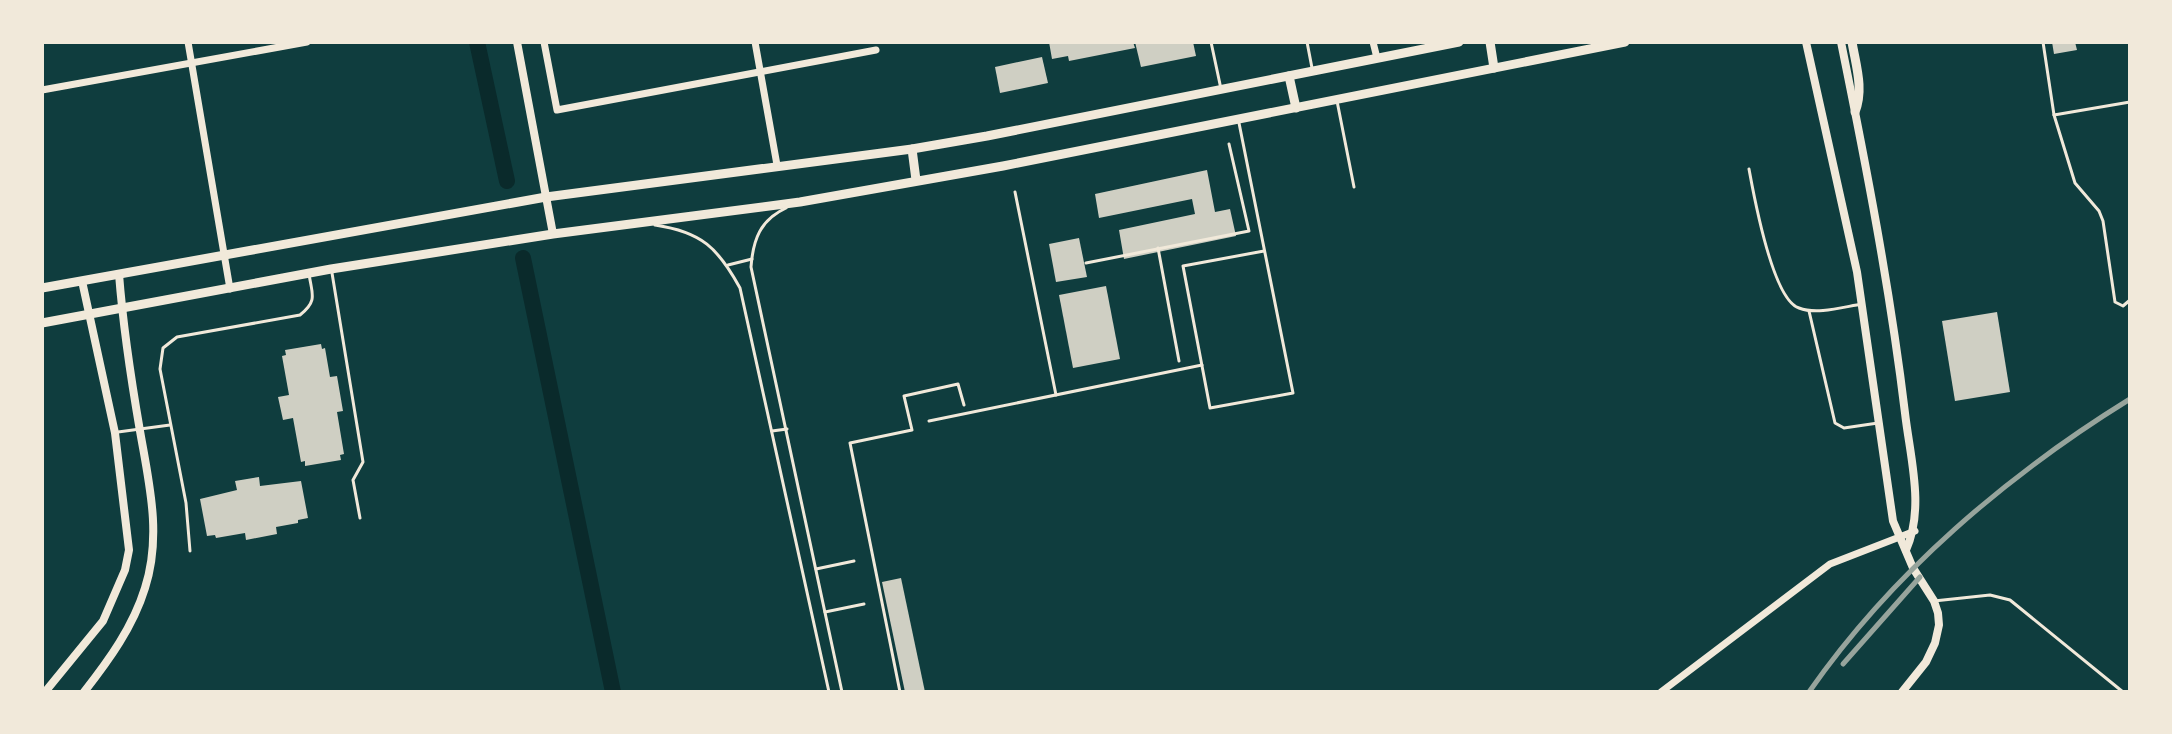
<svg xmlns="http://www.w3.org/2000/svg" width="2172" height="734" viewBox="0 0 2172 734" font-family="'Work Sans',sans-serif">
	<rect width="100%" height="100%" fill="#0f3d3e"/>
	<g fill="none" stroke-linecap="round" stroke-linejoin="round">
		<g stroke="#0a2a2b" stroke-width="16">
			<polyline points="477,42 507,181"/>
			<polyline points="523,258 613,692"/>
		</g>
	</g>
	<g fill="#cfcfc3">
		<polygon points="1049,42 1133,42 1135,48 1069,61 1068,56 1052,59"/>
		<polygon points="1135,42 1193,42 1196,56 1141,67"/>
		<polygon points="2052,42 2075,42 2077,50 2054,54"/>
		<polygon points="1042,57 1048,83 1000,93 995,67"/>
		<polygon points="1207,170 1215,212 1230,209 1236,236 1124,259 1119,230 1195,214 1192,199 1099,218 1095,194"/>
		<polygon points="1079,238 1087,277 1056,282 1049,244"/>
		<polygon points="1106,286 1120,359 1073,368 1059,295"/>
		<polygon points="1997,312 2010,392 1955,401 1942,321"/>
		<polygon points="321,344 322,349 325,348 330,377 337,376 343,411 337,412 344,454 340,455 341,460 305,466 305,461 301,462 293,418 283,420 278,397 289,395 282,356 286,355 285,350"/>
		<polygon points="259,477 260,486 301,481 308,518 298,520 298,523 276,527 277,534 246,540 245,533 216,538 215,535 207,536 200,499 237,490 235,481"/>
		<polygon points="901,578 925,692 905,692 882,582"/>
	</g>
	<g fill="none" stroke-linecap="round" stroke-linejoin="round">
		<g stroke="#f1e9da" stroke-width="3">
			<polyline points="1158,248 1179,361"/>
			<polyline points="1086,263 1249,231 1229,144"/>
			<polyline points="900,692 850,443 912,430 904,396 958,384 964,405"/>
		</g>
		<g stroke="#f1e9da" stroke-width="3">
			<polyline points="1211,42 1221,89"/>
			<polyline points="1307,42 1312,68"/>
			<polyline points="2043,42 2054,115 2130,102"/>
			<polyline points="1337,101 1354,187"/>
			<polyline points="2054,115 2075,183 2099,211 2103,221 2115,302 2123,306 2130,300"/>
			<polyline points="1239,123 1293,393 1210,408 1183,266 1264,251"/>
			<path d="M1749 169C1754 196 1772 299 1799 308 1817 315 1843 307 1862 304"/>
			<polyline points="1015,192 1056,395"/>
			<path d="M786 208C760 220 753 240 751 267L842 692"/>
			<path d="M655 225C702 232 718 248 740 288L829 692"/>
			<polyline points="728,265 752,259"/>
			<polyline points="332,273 363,462 353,480 360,518"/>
			<polyline points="1809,311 1835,423 1844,428 1878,423"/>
			<polyline points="929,421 1202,365"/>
			<polyline points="772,431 787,429"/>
			<polyline points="118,432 170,425"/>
			<path d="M190 551 186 503 160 369 163 348 177 337 300 315C318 301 312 294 309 274"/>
			<polyline points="816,569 854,561"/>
			<polyline points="1934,601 1990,595 2010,600 2123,692"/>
			<polyline points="825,612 864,604"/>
		</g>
		<g stroke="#f1e9da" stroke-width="7">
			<polyline points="188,42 230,289"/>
			<polyline points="544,42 557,110 876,50"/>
			<polyline points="755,42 777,165"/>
			<polyline points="1373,42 1377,58"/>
			<polyline points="42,90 307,42"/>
			<polyline points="1661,692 1830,564 1915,531"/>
		</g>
		<g stroke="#f1e9da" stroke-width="8">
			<polyline points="517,42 553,234"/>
			<polyline points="1806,42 1857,272 1893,521 1913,568 1934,601 1938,613 1939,625 1935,643 1926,662 1902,692"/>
			<path d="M1841 42C1866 165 1890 288 1905 413 1910 457 1925 508 1906 550"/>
			<polyline points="45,692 103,621 125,570 129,550 115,433 82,281"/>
			<path d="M84 692C109 660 133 627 145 588 162 535 149 483 140 431 131 379 123 326 119 274"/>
		</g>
		<g stroke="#f1e9da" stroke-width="9">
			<polyline points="1490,42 1494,68"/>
			<path d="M1852 42C1856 66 1864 89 1855 112"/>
			<polyline points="1289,76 1296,108"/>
			<polyline points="912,149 916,180"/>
			<polyline points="42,288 546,197 912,149 987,136 1459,42"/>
			<polyline points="42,323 331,269 553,234 800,202 1003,166 1625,42"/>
		</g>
		<g stroke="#97a49c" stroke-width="5">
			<polyline points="1843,664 1920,577"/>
			<path d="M1809 692C1892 573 2007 475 2130 399"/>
		</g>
	</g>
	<rect width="2172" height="734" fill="none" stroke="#f1e9da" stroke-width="88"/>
</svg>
